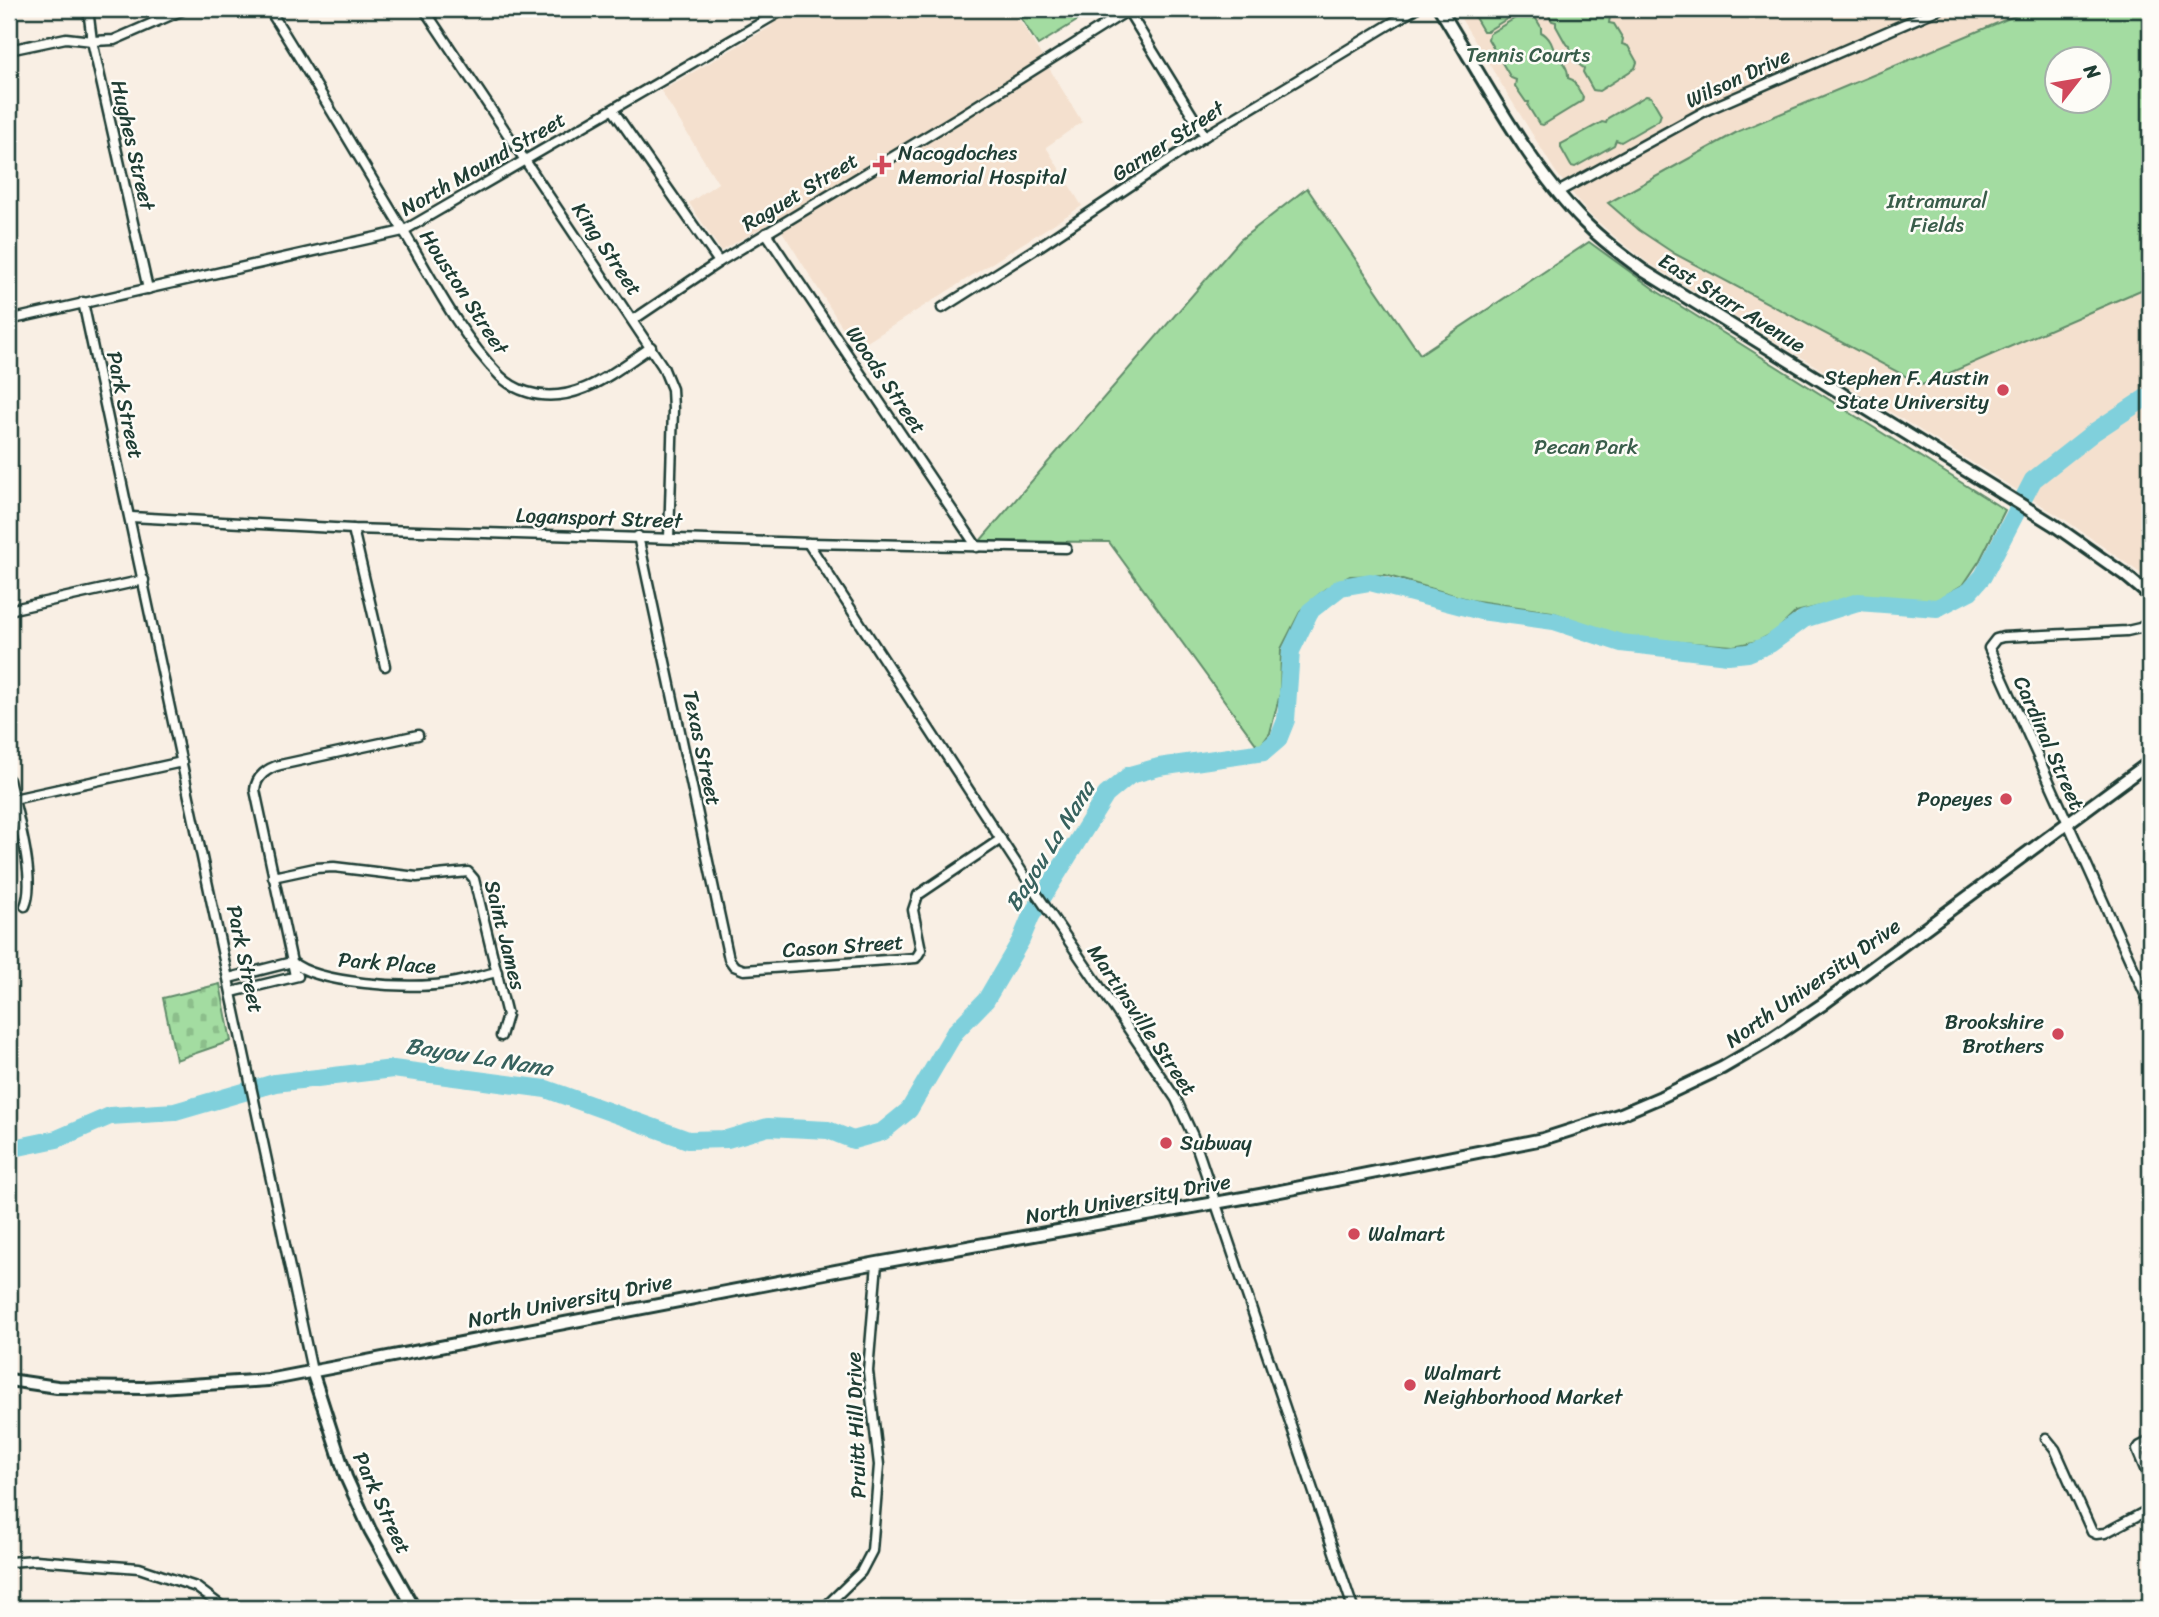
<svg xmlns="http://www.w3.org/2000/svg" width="2159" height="1617" viewBox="0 0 2159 1617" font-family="Sriracha,sans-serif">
	<defs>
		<pattern id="cemetery-stones" width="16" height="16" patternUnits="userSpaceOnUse" patternTransform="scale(1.75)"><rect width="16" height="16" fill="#a3dca1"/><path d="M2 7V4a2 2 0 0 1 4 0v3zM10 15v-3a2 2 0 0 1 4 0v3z" fill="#8cbe8b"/></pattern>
	</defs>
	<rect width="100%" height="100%" fill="#f9efe4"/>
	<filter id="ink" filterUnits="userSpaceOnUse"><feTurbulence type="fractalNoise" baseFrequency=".0143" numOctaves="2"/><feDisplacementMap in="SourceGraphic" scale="14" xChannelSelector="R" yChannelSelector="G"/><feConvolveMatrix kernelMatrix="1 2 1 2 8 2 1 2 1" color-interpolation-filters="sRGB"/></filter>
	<g filter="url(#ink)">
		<g fill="#f4e0ce" fill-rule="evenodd">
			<polygon points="763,9 1013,9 1082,122 1046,147 1082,206 856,349 775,220 721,251 689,203 718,183 661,91 772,26"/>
			<path d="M1455 9H2150V580L2064 519 1647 262 1614 236 1587 212 1555 171ZM2058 60H2100V102H2058Z"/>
		</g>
		<polygon fill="url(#cemetery-stones)" stroke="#618c6a" stroke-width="2" points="220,984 231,1041 176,1060 163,998"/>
		<g fill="#a3dca1" stroke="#618c6a" stroke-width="2" fill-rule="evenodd">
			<polygon points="1015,9 1096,9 1038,45"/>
			<polygon points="1470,9 1523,9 1487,31 1483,31"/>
			<path d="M1545 9H1605L1610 17 1609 23 1614 24 1623 39 1622 44 1628 46 1637 62 1635 68 1599 91 1593 90 1583 72 1584 68C1577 65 1570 53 1570 46L1566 44 1556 26V22L1552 21Z"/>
			<path d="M2031 9H2149L2150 286 1922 385 1675 254 1639 230 1608 203 1739 131ZM2058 60H2100V102H2058Z"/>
			<path d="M1527 11 1532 12 1541 27V32C1549 36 1555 47 1554 56 1562 59 1569 69 1568 78L1573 80 1583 97 1582 101 1543 125 1539 124 1528 106 1529 102H1526L1515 86 1516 80 1511 78 1501 61 1502 57 1498 56 1488 39 1489 34Z"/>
			<polygon points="1646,96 1651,97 1661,114 1659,120 1621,142 1616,140 1614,145 1575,167 1571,166 1561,148 1561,144 1602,122 1606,123 1608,118"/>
			<polygon points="1307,188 1420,354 1589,242 1658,292 2005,510 1980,560 1964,584 1939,599 1929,603 1858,597 1796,612 1775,632 1758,641 1733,646 1668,641 1649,643 1618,636 1552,612 1471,600 1385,575 1350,576 1325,589 1301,610 1281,649 1280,694 1270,733 1259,748 1109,542 980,541 1240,240"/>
		</g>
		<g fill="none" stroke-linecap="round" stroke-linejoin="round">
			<polyline stroke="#80d0dc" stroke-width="18" points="9,1149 57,1139 110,1116 175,1112 275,1083 393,1069 546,1089 688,1140 727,1139 768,1127 828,1130 853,1140 882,1132 909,1110 955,1032 986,1000 1021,940 1031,916 1106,795 1130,775 1159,767 1264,752 1278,740 1286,720 1291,651 1310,611 1341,587 1370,582 1481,611 1554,621 1621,643 1728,655 1748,653 1770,644 1804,619 1858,602 1937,608 1970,591 1983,576 2033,480 2094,432 2150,395"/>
			<defs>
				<g id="street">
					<polyline points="88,9 92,41 148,289"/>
					<path d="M269 9C316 83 360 160 406 235 434 283 461 336 500 376 507 383 517 389 527 392 574 407 614 372 651 347"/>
					<polyline points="424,9 663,367 672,389 673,409 669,538"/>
					<polyline points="1127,9 1205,136"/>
					<polyline points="9,50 66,38 92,41 114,40 185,9"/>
					<polyline points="613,110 719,262"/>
					<polyline points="1558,192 1709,109 1939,9"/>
					<polyline points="766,233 977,547"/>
					<polyline points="83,302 312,1371"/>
					<polyline points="942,308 1040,246 1205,136 1415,9"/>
					<polyline points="9,320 403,231 785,9"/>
					<polyline points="633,320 719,262 962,115 1130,9"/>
					<polyline points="131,517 353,529 808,543 1066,548"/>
					<polyline points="353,529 385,666"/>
					<polyline points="638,536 729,959 734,966 744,970 916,958 921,950 913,910 918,895 1001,839"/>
					<polyline points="808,543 1026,878 1176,1099 1193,1136 1353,1608"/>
					<polyline points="9,610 144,580"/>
					<polyline points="2150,622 2140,628 2127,631 2003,637 1996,639 1989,648 2150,1005"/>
					<path d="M9 780C16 810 37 879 25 906"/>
					<polyline points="9,800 182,762"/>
					<polyline points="273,877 315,868 334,867 417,877 468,872 474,879 507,1015 501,1036"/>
					<path d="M295 976 255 790C256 776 268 768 280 765L418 735"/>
					<path d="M229 978 292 962C318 984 410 989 444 984 462 982 479 976 497 972"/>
					<polyline points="232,992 298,976"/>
					<polyline points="2046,1438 2055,1449 2092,1532 2096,1534 2105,1533 2150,1509"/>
					<polyline points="2150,1441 2140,1446 2137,1450 2150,1481"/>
					<polyline points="9,1562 35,1560 139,1568 196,1587 224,1608"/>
					<polyline points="824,1608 861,1572 872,1551 879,1465 868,1371 877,1263"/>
				</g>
				<g id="secondary">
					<path d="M1440 9C1483 78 1528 166 1585 223 1603 241 1623 256 1644 271L2054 525 2125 575 2150 596"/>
					<polyline points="312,1371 346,1477 370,1530 414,1608"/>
					<polyline points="9,1380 57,1387 143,1388 268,1380 877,1263 1260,1195 1543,1139 1621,1114 1661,1097 1722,1068 1765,1043 1823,1004 2150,762"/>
				</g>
			</defs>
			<use href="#street" stroke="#1f3d34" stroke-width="13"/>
			<use href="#secondary" stroke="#1f3d34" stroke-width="16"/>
			<use href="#street" stroke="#fdfcf7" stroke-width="8"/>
			<use href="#secondary" stroke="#fdfcf7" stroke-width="10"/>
		</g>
	</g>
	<g fill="#d1495b" stroke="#fdfcf7" stroke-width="2.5">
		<path d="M878.5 154.5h7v7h7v7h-7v7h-7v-7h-7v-7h7z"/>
		<circle cx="2003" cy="390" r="7"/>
		<circle cx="2006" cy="799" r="7"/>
		<circle cx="2058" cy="1034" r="7"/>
		<circle cx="1166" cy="1143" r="7"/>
		<circle cx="1354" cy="1234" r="7"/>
		<circle cx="1410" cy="1385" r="7"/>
	</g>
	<g text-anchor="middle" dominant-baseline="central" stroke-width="5" stroke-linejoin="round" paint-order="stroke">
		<g font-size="21" fill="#395d4a" stroke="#fdfcf7">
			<text x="1528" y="55">Tennis Courts</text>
			<text x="1937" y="201">Intramural<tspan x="1937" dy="24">Fields</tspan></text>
			<text x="1586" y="447">Pecan Park</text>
		</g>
		<g font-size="21" fill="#1f3d34" stroke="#fdfcf7">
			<text transform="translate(1738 78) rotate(-25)">Wilson Drive</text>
			<text transform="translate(1168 141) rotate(-33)">Garner Street</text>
			<text transform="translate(133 145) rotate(77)">Hughes Street</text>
			<text transform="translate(483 164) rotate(-30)">North Mound Street</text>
			<text transform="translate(800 192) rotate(-31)">Raguet Street</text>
			<text transform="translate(607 249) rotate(56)">King Street</text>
			<text transform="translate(464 292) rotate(57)">Houston Street</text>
			<text transform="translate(1732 303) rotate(32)">East Starr Avenue</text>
			<text transform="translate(886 380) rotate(56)">Woods Street</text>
			<text transform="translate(125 405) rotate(78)">Park Street</text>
			<text transform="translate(599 518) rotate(2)">Logansport Street</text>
			<text transform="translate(2049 743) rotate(66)">Cardinal Street</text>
			<text transform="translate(702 748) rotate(78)">Texas Street</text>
			<text transform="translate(505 935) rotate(76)">Saint James</text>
			<text transform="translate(843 946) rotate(-4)">Cason Street</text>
			<text transform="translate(245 959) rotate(78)">Park Street</text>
			<text transform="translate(387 963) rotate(4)">Park Place</text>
			<text transform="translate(1813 983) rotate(-35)">North University Drive</text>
			<text transform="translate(1142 1020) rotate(56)">Martinsville Street</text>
			<text transform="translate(1128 1199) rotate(-10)">North University Drive</text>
			<text transform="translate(570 1301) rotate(-11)">North University Drive</text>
			<text transform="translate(856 1425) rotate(-92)">Pruitt Hill Drive</text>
			<text transform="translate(382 1503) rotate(65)">Park Street</text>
		</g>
		<g font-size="21" fill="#1f3d34" stroke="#fdfcf7" text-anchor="start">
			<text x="898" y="153">Nacogdoches<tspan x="898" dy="24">Memorial Hospital</tspan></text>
			<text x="1989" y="378" text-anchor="end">Stephen F. Austin<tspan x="1989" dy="24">State University</tspan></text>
			<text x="1992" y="799" text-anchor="end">Popeyes</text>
			<text x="2044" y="1022" text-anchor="end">Brookshire<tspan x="2044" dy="24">Brothers</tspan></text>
			<text x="1180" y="1143">Subway</text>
			<text x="1368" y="1234">Walmart</text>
			<text x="1424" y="1373">Walmart<tspan x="1424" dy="24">Neighborhood Market</tspan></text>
		</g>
		<g font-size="23" font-style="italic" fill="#37625e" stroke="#fdfcf7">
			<text transform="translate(1050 846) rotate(-58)">Bayou La Nana</text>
			<text transform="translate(479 1057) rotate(9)">Bayou La Nana</text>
		</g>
	</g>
	<rect width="2159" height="1617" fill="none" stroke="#fdfcf7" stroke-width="35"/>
	<rect x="18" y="18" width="2124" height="1582" fill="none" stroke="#1f3d34" stroke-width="2.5" filter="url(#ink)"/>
	<g transform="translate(2078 80) rotate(59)"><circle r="33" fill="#fdfcf7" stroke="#a4b0a9" stroke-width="2"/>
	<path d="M0-5L12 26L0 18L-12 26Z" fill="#d1495b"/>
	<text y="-10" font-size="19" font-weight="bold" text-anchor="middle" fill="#1f3d34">N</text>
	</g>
</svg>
